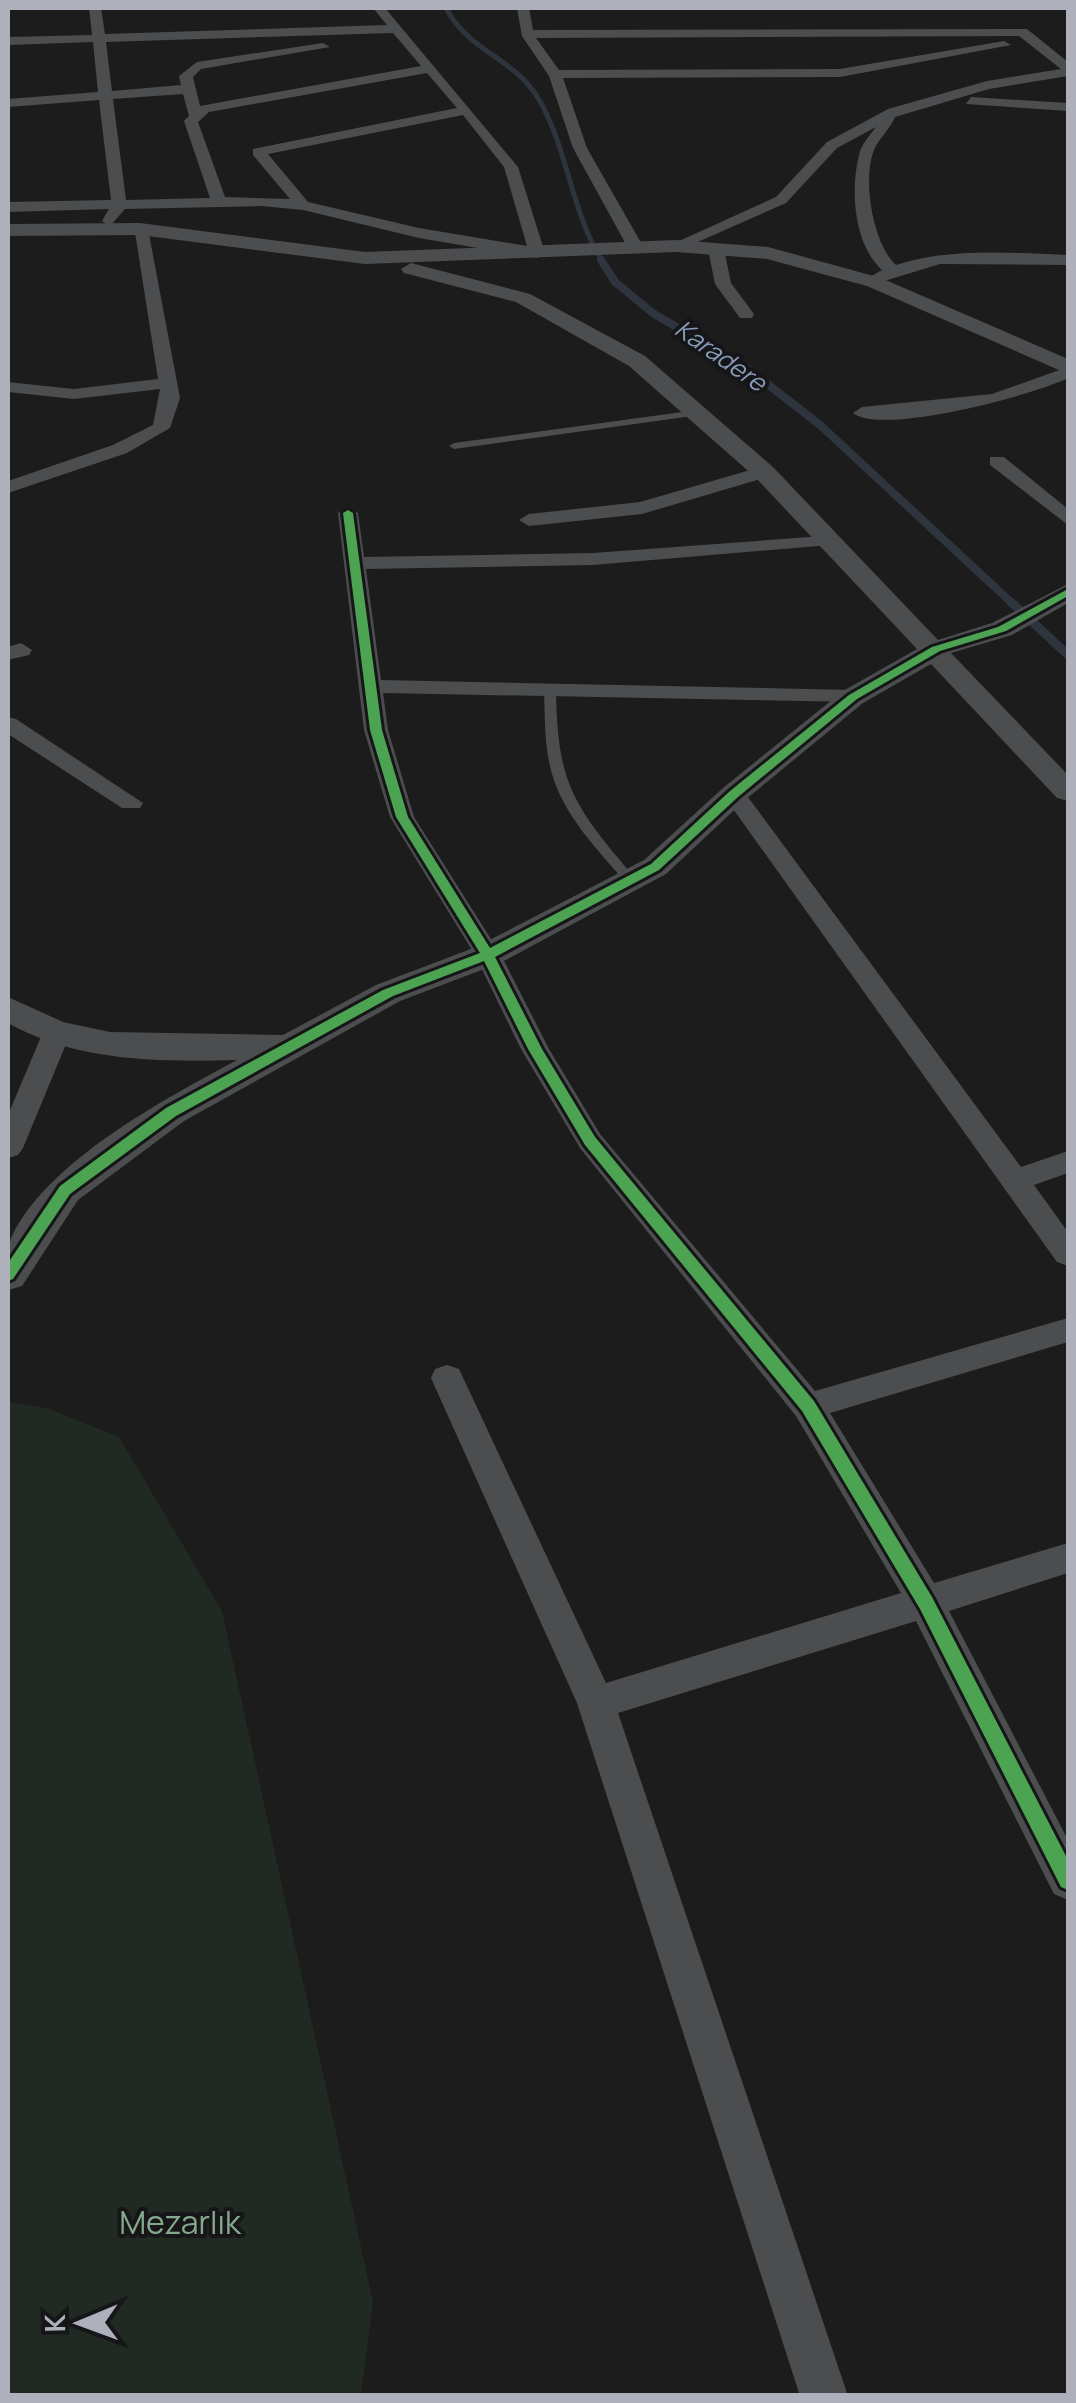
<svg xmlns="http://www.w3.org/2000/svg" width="1076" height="2403" viewBox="0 0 1076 2403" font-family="Manrope,sans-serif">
	<rect width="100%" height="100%" fill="#1c1c1c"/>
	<polygon fill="#212923" points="8,1402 47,1408 119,1437 222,1611 373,2302 361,2395 8,2395"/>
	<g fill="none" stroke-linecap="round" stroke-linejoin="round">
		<path stroke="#2e353e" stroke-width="5" d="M446 8C469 52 513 57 538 98 568 148 571 213 603 262"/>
		<polyline stroke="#2e353e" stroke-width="8" points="601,260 615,282 654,314 744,366 819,424 1013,604"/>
		<polyline stroke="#2e353e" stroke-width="9" points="1011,602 1068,655"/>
		<g fill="#4c4d4f" fill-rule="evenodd">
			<polygon points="697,410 702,413 700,415 454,449 449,446 454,443"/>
			<path d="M550 686 556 689C557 785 574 806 634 877V883H626C598 850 564 816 552 774 544 747 545 717 544 689Z"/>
		</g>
		<g fill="#4c4d4f" fill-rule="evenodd">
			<path d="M89 8H101L105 34 387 25 373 8H385L518 167 545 253 537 258 419 238 303 210 262 206 125 209 110 226 102 221 109 209 8 212V202L111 200 99 100 8 107V99L98 92 93 42 8 45V37L92 35ZM393 33 421 66 200 106 193 77 201 69 330 47 323 43 197 62 179 76 181 85 112 91 106 42ZM427 73 457 108 253 149V155L290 199 225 197 198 122 209 112ZM183 94 189 116 184 121 210 198 126 200 113 99ZM463 115 504 167 527 246 419 228 308 202 268 154Z"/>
			<path d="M517 8H529L533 30 1027 29 1068 62V76L989 89 895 117C891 128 879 138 874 150 862 180 873 244 896 265 951 247 1011 253 1068 255V265L940 264 868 286V278L882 270C854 245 850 191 859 155 861 145 870 135 876 127L837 148 786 203 682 249 668 246 776 197 827 142 888 109 987 81 1061 69 1019 36 536 38 559 70 840 69 1004 41 1011 45 840 77 563 78 587 148 644 248 636 253 628 248 573 148 549 76 522 36Z"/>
			<polygon points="971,97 1068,103 1068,111 966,104"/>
			<polygon points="134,226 148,229 180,398 170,428 127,453 8,493 8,481 113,445 153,425 160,389 74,399 8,392 8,382 74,389 158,379"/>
			<polygon points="716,244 724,249 731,283 754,314 752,318 740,318 715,284 708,249"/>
			<path d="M1068 367V378C1034 395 881 436 853 413L862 407 992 394Z"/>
			<polygon points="990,457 1004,457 1068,509 1068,525 990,465"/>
			<polygon points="764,466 774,472 771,476 642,514 529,526 519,520 529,514 640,502"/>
			<polygon points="348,507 358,513 364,557 593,553 837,535 840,539 830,545 593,565 366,569 381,680 853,690 864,697 861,702 383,693 388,730 414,817 501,955 549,1049 600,1134 815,1391 1068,1318 1068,1342 830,1413 934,1583 1068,1543 1068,1573 949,1611 1068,1840 1068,1900 1054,1894 916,1621 618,1713 848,2396 800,2396 577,1703 431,1378 435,1369 447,1365 459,1369 606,1683 901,1593 796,1416 580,1148 521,1049 475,955 390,817 364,730 338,513"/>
			<polygon points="21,643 32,650 29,655 8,660 8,647"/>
			<polygon points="8,717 16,719 143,803 140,808 122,808 8,734"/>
			<polygon points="734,787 742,789 1021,1167 1068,1151 1068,1173 1034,1185 1068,1232 1068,1266 1057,1262 726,799 722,794 726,789"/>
			<polygon points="57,1023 71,1032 23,1148 18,1155 8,1158 8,1115 43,1032"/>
		</g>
		<g fill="#4c4d4f" fill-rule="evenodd">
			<polygon points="140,223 365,252 676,240 768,247 881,278 1068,359 1068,374 867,286 767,259 676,252 365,264 140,235 8,236 8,224"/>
			<path d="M411 263 530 294 645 356 773 467 938 640 992 623 1068 584V603L1012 635 951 653 1068 775V801L1057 798 931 664 863 703 745 800 666 874 500 963 400 1001 184 1121 78 1200 22 1286 8 1290C8 1276 4 1255 9 1243 41 1164 165 1099 237 1060 160 1062 77 1062 8 1023V997L63 1022 110 1032 283 1035 376 985 476 947 644 860 723 788 843 691 917 649 755 477 629 366 516 302 404 273 401 269Z"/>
		</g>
		<defs>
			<polygon id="cycleway" points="348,510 353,513 382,730 408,817 490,948 651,864 730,791 849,695 932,647 998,627 1068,589 1068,596 1006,631 940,651 857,699 738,797 659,870 495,957 542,1049 595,1137 814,1401 932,1597 1068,1860 1068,1890 1061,1887 920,1609 802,1411 585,1145 528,1049 484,961 393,996 176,1116 70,1194 13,1279 8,1281 8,1263 60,1186 166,1108 383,990 480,953 396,817 370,730 343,513"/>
		</defs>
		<use href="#cycleway" stroke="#161618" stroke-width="6"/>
		<use href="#cycleway" fill="#4ca352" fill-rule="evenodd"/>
	</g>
	<g text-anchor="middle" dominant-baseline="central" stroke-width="8" stroke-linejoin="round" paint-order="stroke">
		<g font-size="25" font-style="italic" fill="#869ab6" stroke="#161618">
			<text transform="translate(721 355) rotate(35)">Karadere</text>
		</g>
		<g font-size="32" fill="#85a78b" stroke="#161618">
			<text x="180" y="2222">Mezarlık</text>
		</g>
	</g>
	<rect width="1076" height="2403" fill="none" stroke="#aeb0bc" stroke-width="20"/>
	<g transform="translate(80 2323) rotate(269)" stroke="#161618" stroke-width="8" paint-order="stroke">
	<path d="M0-8L18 38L0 25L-18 38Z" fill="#aeb0bc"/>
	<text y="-15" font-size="28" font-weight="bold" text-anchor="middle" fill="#aeb0bc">K</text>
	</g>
</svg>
